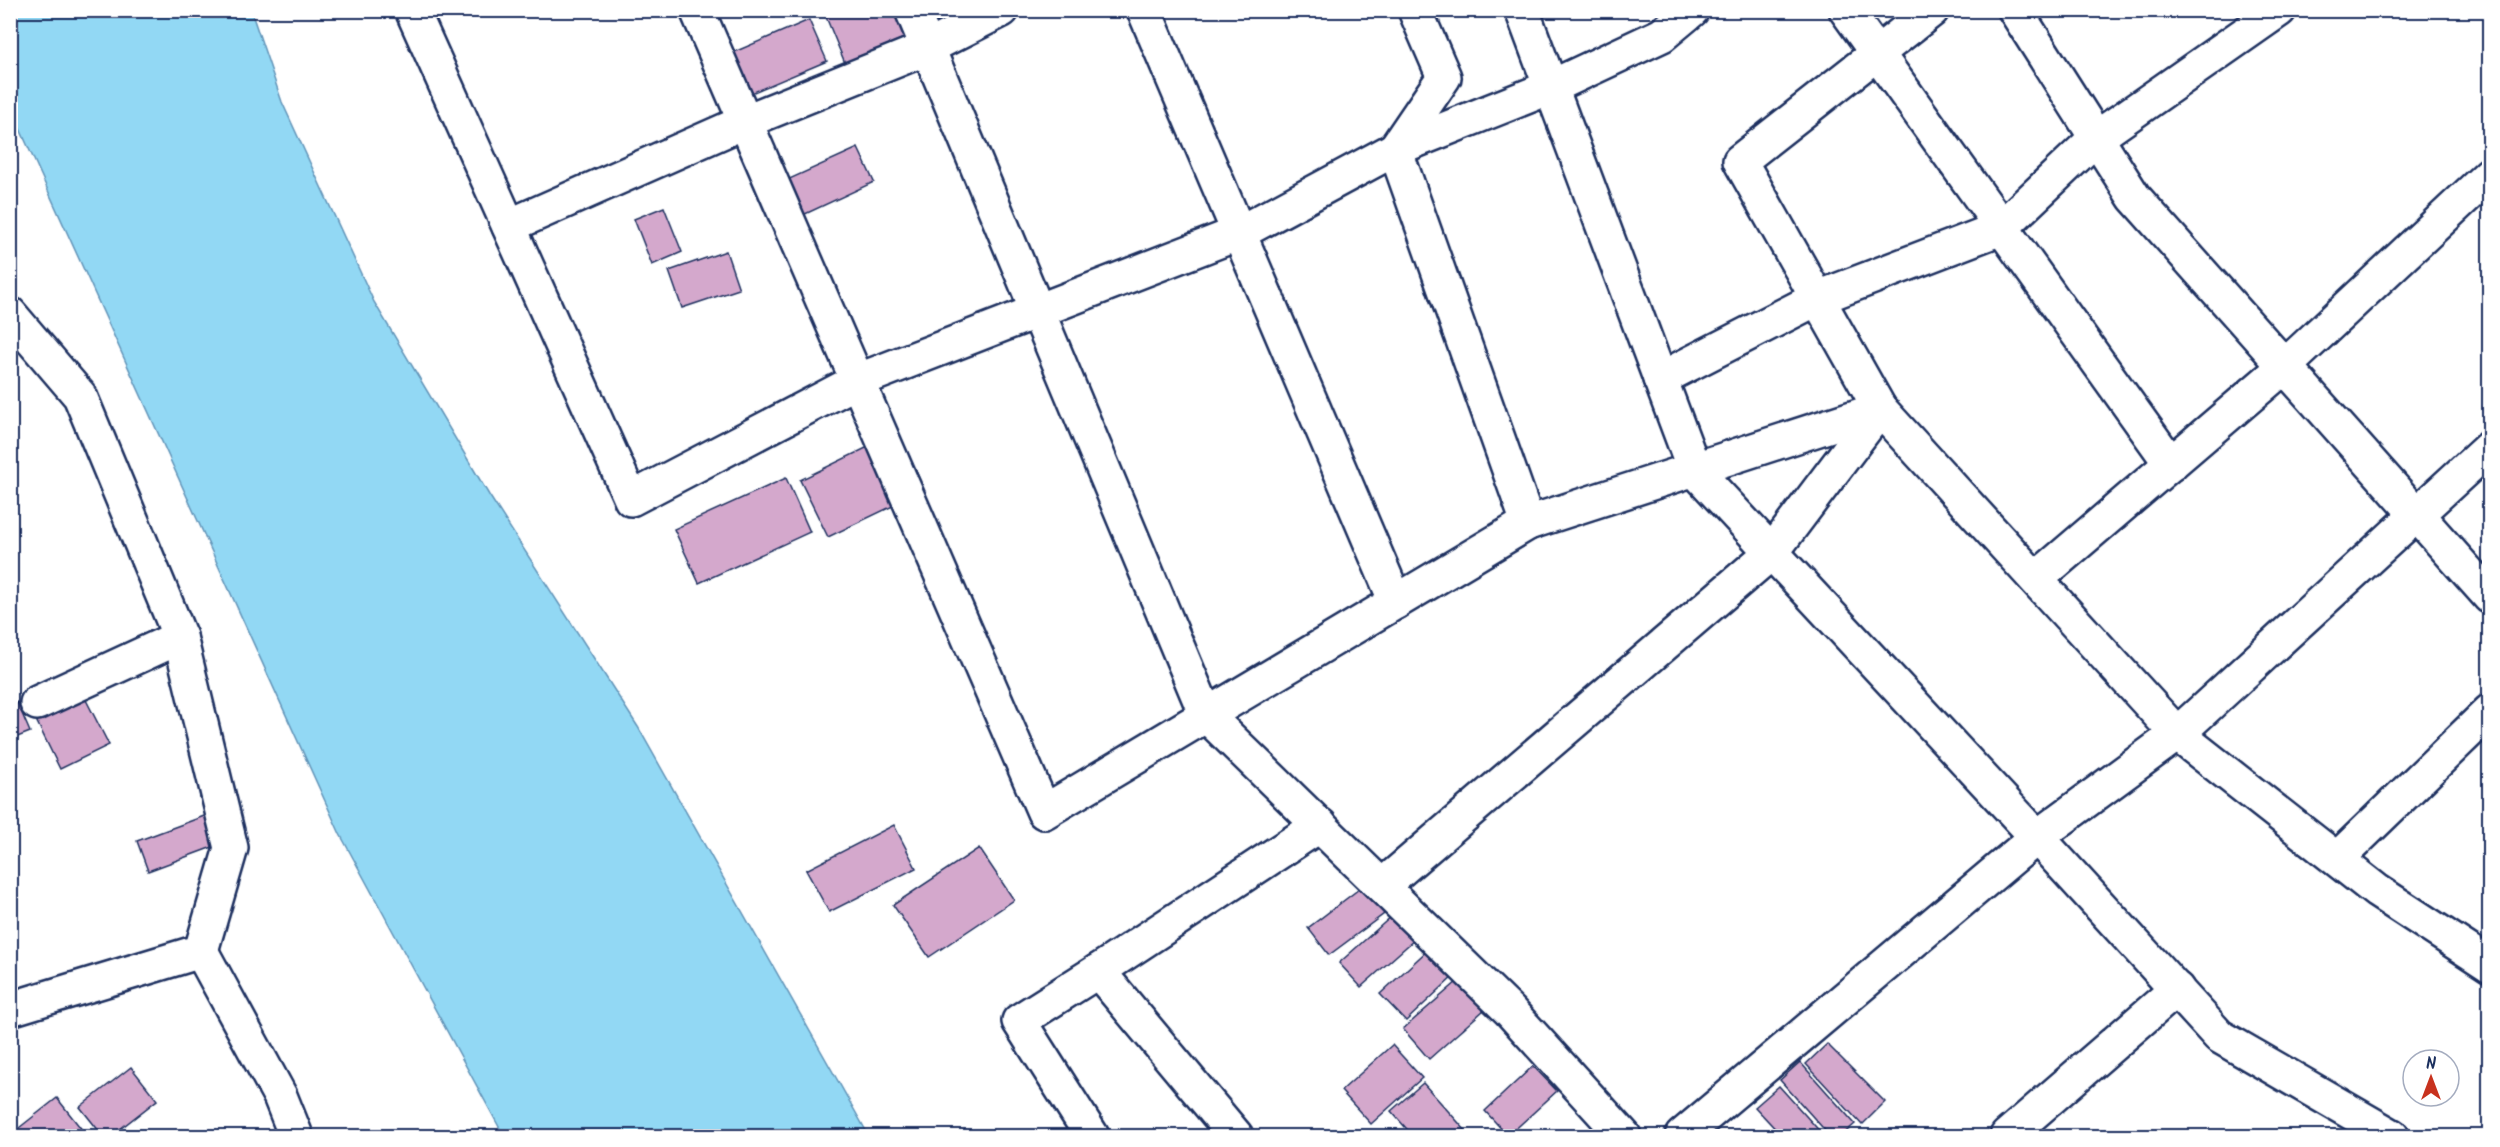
<svg xmlns="http://www.w3.org/2000/svg" width="2500" height="1147" viewBox="0 0 2500 1147" font-family="Kalam,sans-serif">
	<rect width="100%" height="100%" fill="#fff"/>
	<filter id="ink" filterUnits="userSpaceOnUse"><feTurbulence type="fractalNoise" baseFrequency=".0167" numOctaves="2"/><feDisplacementMap in="SourceGraphic" scale="12" xChannelSelector="R" yChannelSelector="G"/><feConvolveMatrix kernelMatrix="1 2 1 2 8 2 1 2 1" color-interpolation-filters="sRGB"/></filter>
	<g filter="url(#ink)">
		<polygon fill="#92d8f4" stroke="#6294b8" stroke-width="1.5" points="10,11 251,11 282,102 374,302 489,495 638,727 869,1136 504,1136 340,834 11,109"/>
		<g fill="#d4a8cc" stroke="#1b2f5e" stroke-width="1.5">
			<polygon points="842,10 912,10 921,31 845,63 826,17"/>
			<polygon points="809,20 827,61 749,94 732,53"/>
			<polygon points="858,148 874,182 803,215 787,180"/>
			<polygon points="664,207 682,252 652,265 634,219"/>
			<polygon points="726,251 739,289 682,308 669,271"/>
			<polygon points="868,447 895,505 828,537 800,480"/>
			<polygon points="786,478 810,532 699,583 674,529"/>
			<polygon points="84,696 109,745 60,769 36,720"/>
			<polygon points="17,702 30,732 10,740 10,705"/>
			<polygon points="215,812 226,842 148,871 137,841"/>
			<polygon points="894,825 916,868 829,912 806,870"/>
			<polygon points="979,848 1014,900 929,957 893,905"/>
			<polygon points="1363,886 1384,914 1329,955 1308,928"/>
			<polygon points="1393,915 1415,939 1361,987 1339,963"/>
			<polygon points="1431,947 1457,973 1406,1021 1380,994"/>
			<polygon points="1458,981 1484,1010 1429,1059 1403,1029"/>
			<polygon points="1827,1044 1885,1102 1862,1125 1806,1064"/>
			<polygon points="1392,1045 1422,1078 1371,1124 1341,1091"/>
			<polygon points="1800,1062 1855,1124 1841,1136 1830,1136 1780,1080"/>
			<polygon points="1533,1066 1557,1091 1508,1136 1485,1111"/>
			<polygon points="131,1067 157,1100 111,1136 103,1136 80,1107"/>
			<polygon points="1423,1083 1466,1131 1460,1136 1413,1136 1391,1111"/>
			<polygon points="1779,1086 1824,1136 1782,1136 1755,1107"/>
			<polygon points="57,1098 87,1136 10,1136 10,1135"/>
		</g>
		<g fill="none" stroke-linecap="round" stroke-linejoin="round">
			<defs>
				<g id="minor">
					<polyline points="412,10 631,499 857,381 1239,233 1395,149 1551,87 1662,35 1692,10"/>
					<polyline points="697,10 1044,812 1528,523 1395,149 1444,77 1415,10"/>
					<polyline points="912,10 1206,715 1510,1011 1624,1136"/>
					<polyline points="1144,10 1396,602"/>
					<polyline points="1522,10 1694,469 2037,837 2219,1036 2392,1136"/>
					<polyline points="1846,10 2171,464"/>
					<polyline points="1932,10 1740,161 1880,409 2177,734 2377,891 2490,965"/>
					<polyline points="2015,10 2134,197 2490,597"/>
					<polyline points="509,226 744,122 927,48 1002,10"/>
					<polyline points="10,314 80,396 180,637 231,848 201,951 10,1009"/>
					<polyline points="1660,379 1818,298 2001,228 2096,138 2279,10"/>
					<polyline points="1528,523 1880,409"/>
					<polyline points="2036,579 2284,367 2490,174"/>
					<polyline points="37,703 180,637"/>
					<polyline points="2337,859 2490,711"/>
					<polyline points="1382,886 1772,552 1880,409"/>
					<polyline points="201,951 280,1096 296,1136"/>
					<polyline points="1092,1136 1019,1021 1098,971"/>
					<polyline points="1236,1136 1098,971 1320,825"/>
					<polyline points="1682,1136 2037,837 2177,734 2490,447"/>
					<polyline points="2007,1136 2177,989"/>
				</g>
			</defs>
			<use href="#minor" stroke="#1b2f5e" stroke-width="38"/>
			<use href="#minor" stroke="#fff" stroke-width="33"/>
		</g>
	</g>
	<rect width="2500" height="1147" fill="none" stroke="#fff" stroke-width="36"/>
	<rect x="18" y="18" width="2464" height="1111" fill="none" stroke="#1b2f5e" stroke-width="2" filter="url(#ink)"/>
	<g transform="translate(2431 1078)"><circle r="28" fill="#ffffff" stroke="#a4acbf" stroke-width="1.5"/>
	<path d="M0-4.5L10 22L0 15L-10 22Z" fill="#c8321e"/>
	<text y="-9" font-size="16" font-weight="bold" text-anchor="middle" fill="#1b2f5e">N</text>
	</g>
</svg>
